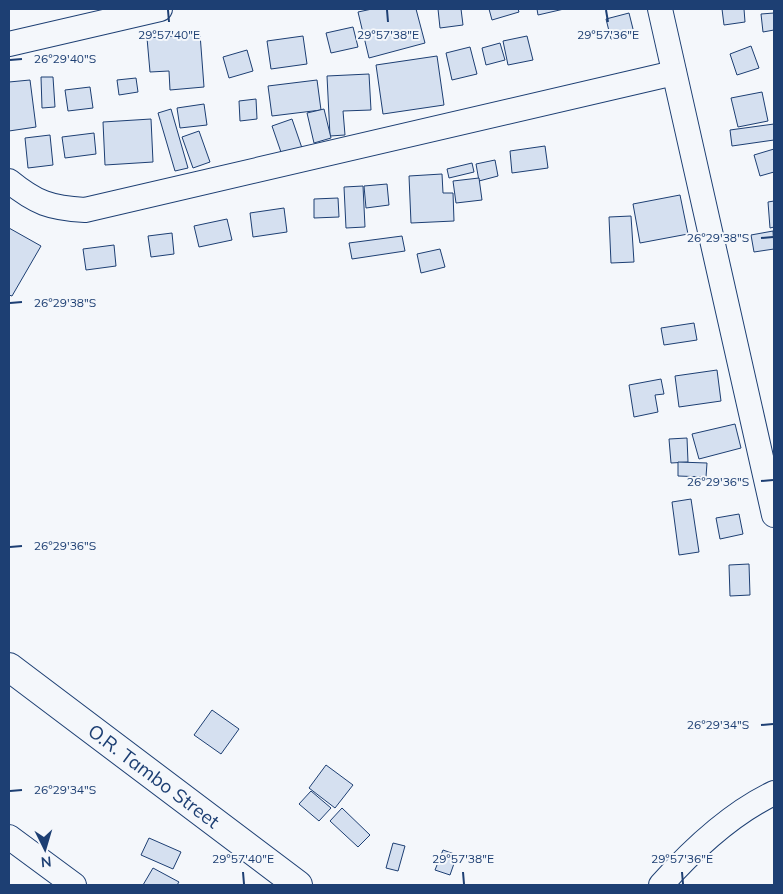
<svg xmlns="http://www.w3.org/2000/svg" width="783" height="894" viewBox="0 0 783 894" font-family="Mulish,sans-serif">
	<rect width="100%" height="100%" fill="#f4f7fb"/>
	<g fill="#d5e0f0" stroke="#1d3f73">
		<polygon points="372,9 416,9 425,43 369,58 358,12"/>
		<polygon points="438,9 461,9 463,25 440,28"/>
		<polygon points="489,9 518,9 519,12 492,20"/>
		<polygon points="537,9 564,9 538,15"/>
		<polygon points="722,9 744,9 745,22 724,25"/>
		<polygon points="629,13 634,33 611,39 606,19"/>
		<polygon points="774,13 774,30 763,32 761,14"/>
		<polygon points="353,27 358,47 331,53 326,33"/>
		<polygon points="200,34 204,87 170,90 169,71 150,72 147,38"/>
		<polygon points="303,36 307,64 271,69 267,41"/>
		<polygon points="527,36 533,60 508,65 503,41"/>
		<polygon points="500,43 505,60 486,65 482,48"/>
		<polygon points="751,46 759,68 737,75 730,54"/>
		<polygon points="470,47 477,74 452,80 446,53"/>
		<polygon points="247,50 253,71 229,78 223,57"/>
		<polygon points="437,56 444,105 383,114 376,65"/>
		<polygon points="369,74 371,110 343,111 345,135 330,136 327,76"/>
		<polygon points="41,77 53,77 55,107 42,108"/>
		<polygon points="136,78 138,92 119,95 117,80"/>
		<polygon points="30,80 36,127 9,131 9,82"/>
		<polygon points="317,80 321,110 272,116 268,86"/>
		<polygon points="90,87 93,108 68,111 65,90"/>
		<polygon points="762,92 768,121 738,127 731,98"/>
		<polygon points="256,99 257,119 240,121 239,101"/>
		<polygon points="204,104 207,125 180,128 177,108"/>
		<polygon points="171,109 188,168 175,171 158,113"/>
		<polygon points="324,109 331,138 314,143 307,113"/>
		<polygon points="151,119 153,162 105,165 103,122"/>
		<polygon points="292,119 303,151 283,158 272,126"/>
		<polygon points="774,124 774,140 732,146 730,130"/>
		<polygon points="199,131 210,162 193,168 182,137"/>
		<polygon points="94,133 96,154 65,158 62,137"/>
		<polygon points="50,135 53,165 28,168 25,138"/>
		<polygon points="545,146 548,168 512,173 510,151"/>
		<polygon points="774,149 774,172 760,176 754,155"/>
		<polygon points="495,160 498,176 479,181 476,164"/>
		<polygon points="472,163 474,172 449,178 447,169"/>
		<polygon points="442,174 443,193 453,193 454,221 411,223 409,176"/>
		<polygon points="479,178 482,200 456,203 453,181"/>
		<polygon points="387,184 389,205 366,208 364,186"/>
		<polygon points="363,186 365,227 346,228 344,187"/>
		<polygon points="680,195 688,234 640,243 633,204"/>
		<polygon points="338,198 339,217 314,218 314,199"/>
		<polygon points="774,201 774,227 770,228 768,202"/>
		<polygon points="284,208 287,232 253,237 250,213"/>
		<polygon points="631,216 634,262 611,263 609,217"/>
		<polygon points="227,219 232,240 199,247 194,226"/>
		<polygon points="9,228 41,246 12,296 9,295"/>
		<polygon points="773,231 774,249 754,252 751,235"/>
		<polygon points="172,233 174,254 151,257 148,236"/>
		<polygon points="402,236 405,251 352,259 349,243"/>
		<polygon points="114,245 116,266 86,270 83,249"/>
		<polygon points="440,249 445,267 421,273 417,254"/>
		<polygon points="694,323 697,340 664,345 661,328"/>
		<polygon points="717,370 721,401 679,407 675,376"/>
		<polygon points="661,379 664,394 655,395 658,412 634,417 629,385"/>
		<polygon points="735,424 741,448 699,459 692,434"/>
		<polygon points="687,438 688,462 671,463 669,439"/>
		<polygon points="678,462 707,463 706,477 678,476"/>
		<polygon points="691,499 699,552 679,555 672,502"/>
		<polygon points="739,514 743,534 720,539 716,518"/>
		<polygon points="749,564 750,595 730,596 729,565"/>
		<polygon points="212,710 239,729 221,754 194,735"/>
		<polygon points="326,765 353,785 335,808 309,788"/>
		<polygon points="311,791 331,808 319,821 299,804"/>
		<polygon points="342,808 370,835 358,847 330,821"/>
		<polygon points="149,838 181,852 173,869 141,855"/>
		<polygon points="393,843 405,846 398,871 386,868"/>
		<polygon points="443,850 457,855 450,875 435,870"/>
		<polygon points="153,868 179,882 177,885 143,885"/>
	</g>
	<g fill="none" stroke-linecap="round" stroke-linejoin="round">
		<defs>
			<g id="street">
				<polyline points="660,9 774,515"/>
				<polyline points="9,44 160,9"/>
				<path d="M9 181C36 203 50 208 85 210L674 73"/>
				<polyline points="9,837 74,885"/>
				<path d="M661 885C693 849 730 814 774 793"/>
			</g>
			<polyline id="secondary" points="9,667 298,885"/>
		</defs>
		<use href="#street" stroke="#1d3f73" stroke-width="26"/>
		<use href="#secondary" stroke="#1d3f73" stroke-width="30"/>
		<use href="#street" stroke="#f4f7fb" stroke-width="24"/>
		<use href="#secondary" stroke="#f4f7fb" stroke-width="28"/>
	</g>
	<path fill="none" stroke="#1d3f73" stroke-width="2" d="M168 10 169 22M387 10 388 22M606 10 608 22M10 60 22 59M761 238 773 237M10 303 22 302M761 481 773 480M10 547 22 546M761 725 773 724M10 791 22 790M243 872 244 884M463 872 464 884M682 872 683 884"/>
	<g text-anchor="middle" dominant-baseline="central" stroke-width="4" stroke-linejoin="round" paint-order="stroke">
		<g font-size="19" fill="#1d3f73" stroke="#f4f7fb">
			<text transform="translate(154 776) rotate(37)">O.R. Tambo Street</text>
		</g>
	</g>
	<g font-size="12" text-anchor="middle" fill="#1d3f73" stroke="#f4f7fb" stroke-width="4" stroke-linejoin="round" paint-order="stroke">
		<text x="169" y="39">29°57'40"E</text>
		<text x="388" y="39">29°57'38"E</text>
		<text x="608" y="39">29°57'36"E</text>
		<text x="65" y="63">26°29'40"S</text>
		<text x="718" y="242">26°29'38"S</text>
		<text x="65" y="307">26°29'38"S</text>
		<text x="718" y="486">26°29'36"S</text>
		<text x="65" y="550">26°29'36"S</text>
		<text x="718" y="729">26°29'34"S</text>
		<text x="65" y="794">26°29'34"S</text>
		<text x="243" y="863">29°57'40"E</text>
		<text x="463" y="863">29°57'38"E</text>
		<text x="682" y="863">29°57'36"E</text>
	</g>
	<rect width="783" height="894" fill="none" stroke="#1d3f73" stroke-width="20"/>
	<g transform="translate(45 849) rotate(175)" stroke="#f4f7fb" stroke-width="4" paint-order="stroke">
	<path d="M0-4L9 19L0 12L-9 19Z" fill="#1d3f73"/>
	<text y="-8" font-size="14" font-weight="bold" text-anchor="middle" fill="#1d3f73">N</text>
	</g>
</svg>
